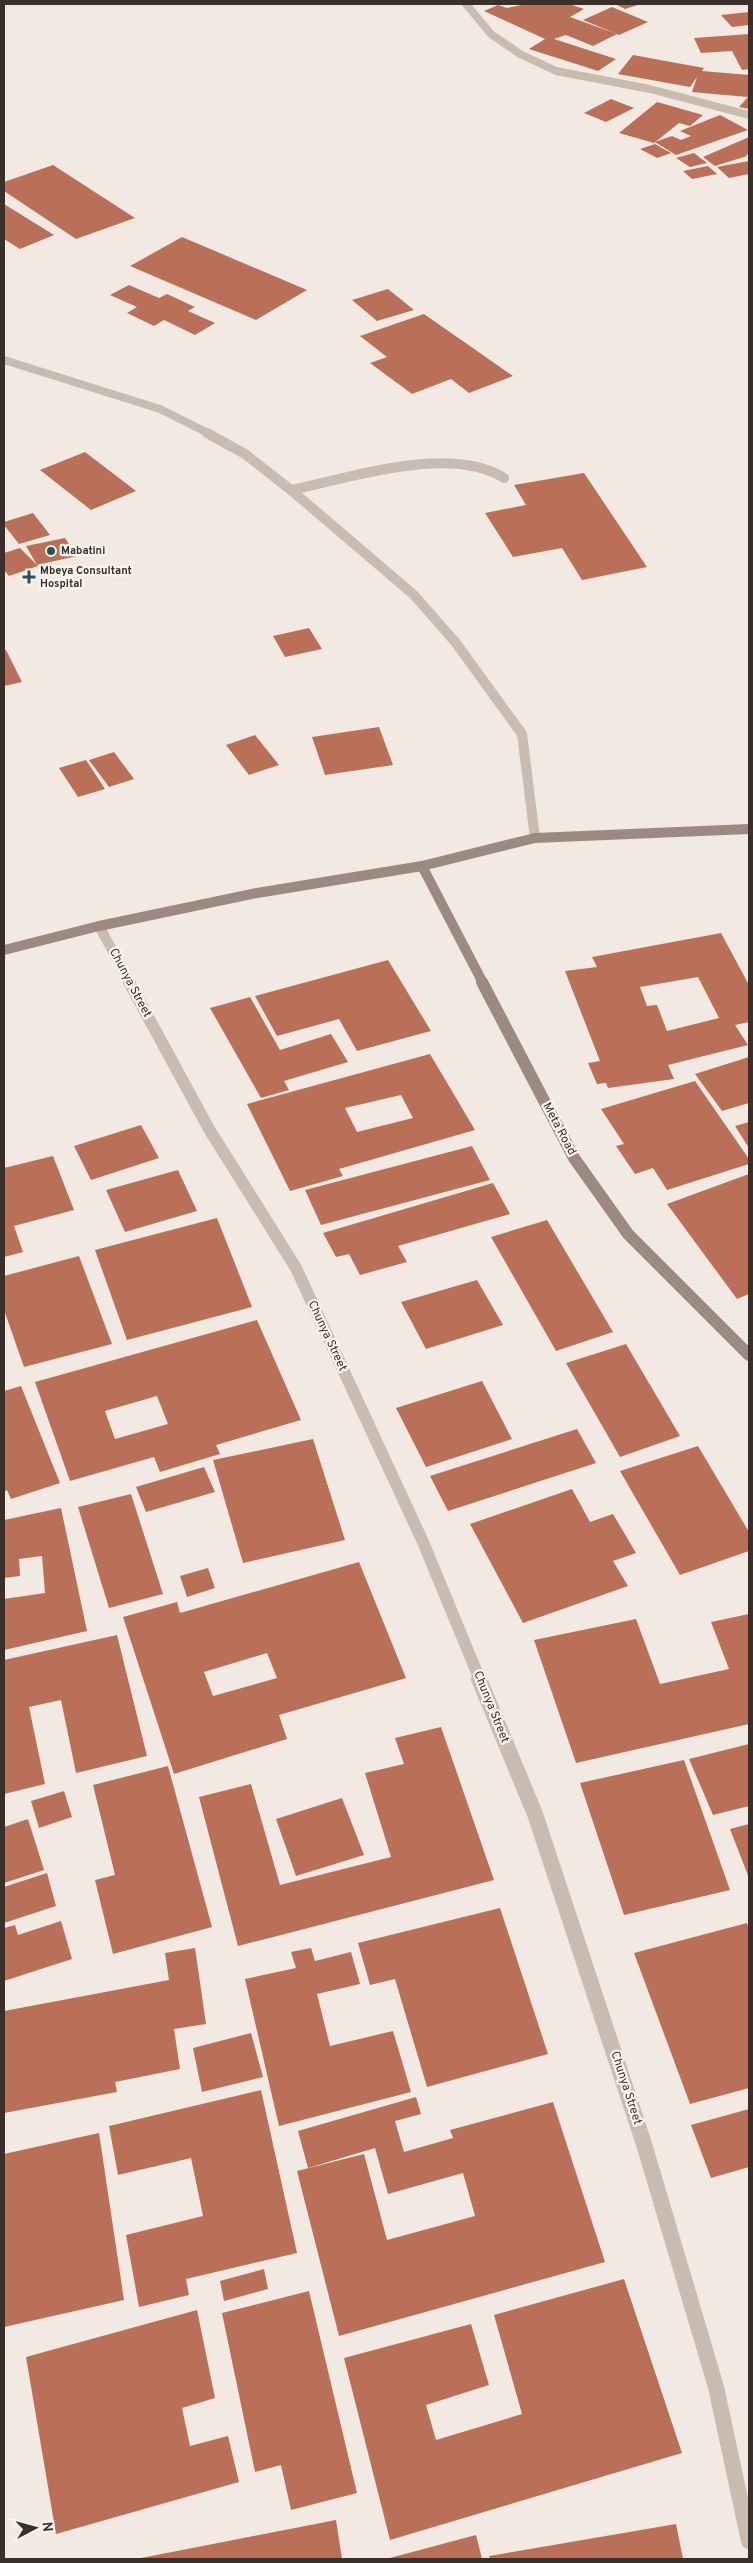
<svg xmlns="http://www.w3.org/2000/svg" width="753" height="2563" viewBox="0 0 753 2563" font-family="Overpass,sans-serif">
	<rect width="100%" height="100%" fill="#f2eae2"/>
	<g fill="#ba6f58" fill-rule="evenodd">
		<polygon points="526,4 569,4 584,9 570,17 617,34 593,46 566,35 554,39 616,59 598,71 529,49 545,39 484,11 498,5 507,8"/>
		<polygon points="615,4 641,4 625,9"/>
		<polygon points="612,7 648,22 619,35 583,20"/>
		<polygon points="749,12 749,25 732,27 721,15"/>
		<polygon points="749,34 749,69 742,70 732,51 701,53 694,38"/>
		<polygon points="633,55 704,68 702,71 749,75 749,109 739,107 748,97 692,92 697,77 690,87 618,74"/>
		<polygon points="611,99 634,108 606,122 584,113"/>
		<polygon points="657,102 703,115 690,126 679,123 654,143 619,133"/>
		<polygon points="720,115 748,130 676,155 655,142 672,136 681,140 691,136 680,131"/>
		<polygon points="749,137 749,154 746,155 747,156 715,166 703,157"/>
		<polygon points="655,144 671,153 657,158 640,149"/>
		<polygon points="694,153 707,163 690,167 676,158"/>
		<polygon points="749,161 749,174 729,178 717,167"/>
		<polygon points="53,165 135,218 76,239 4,191 4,182"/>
		<polygon points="708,166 717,174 692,179 683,171"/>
		<polygon points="4,204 54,235 20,249 4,239"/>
		<polygon points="182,237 307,290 256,320 130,266"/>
		<polygon points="129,285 159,298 167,294 195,307 188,311 215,323 195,335 164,320 154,326 127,313 137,307 110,295"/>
		<polygon points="388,289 414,310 377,321 352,300"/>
		<polygon points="424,314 513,376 469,393 451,379 412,394 370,363 387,357 360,336"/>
		<polygon points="85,452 136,491 91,510 40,470"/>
		<polygon points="584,473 647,567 582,580 562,548 513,557 485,513 526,505 514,485"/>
		<polygon points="33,513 50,535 19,544 4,525 4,522"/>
		<polygon points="65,538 77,556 37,565 26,546"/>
		<polygon points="20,548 38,566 9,576 4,570 4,553"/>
		<polygon points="309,628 322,649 285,657 273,636"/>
		<polygon points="4,650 6,650 22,682 4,686"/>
		<polygon points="379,727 393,765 325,775 312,737"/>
		<polygon points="255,735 279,765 249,775 226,745"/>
		<polygon points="114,752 134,779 109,787 89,760"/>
		<polygon points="86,760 105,789 78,797 59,768"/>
		<path d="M721 933 749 985V1022L735 1025 748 1045 668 1065 674 1079 608 1088 606 1083 597 1084 588 1063 600 1061 565 971 597 967 592 957ZM698 977 719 1018 667 1031 657 1005 647 1006 640 987Z"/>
		<polygon points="388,960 431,1031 357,1051 339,1019 277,1036 255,996"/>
		<polygon points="250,997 280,1050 331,1034 348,1062 284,1081 289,1090 261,1098 210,1008"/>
		<path d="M430 1054 475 1130 339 1169 343 1176 290 1191 247 1104ZM401 1095 413 1118 357 1132 345 1108Z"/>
		<polygon points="749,1057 749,1103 722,1111 695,1074"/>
		<polygon points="695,1081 749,1159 749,1164 667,1190 653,1168 635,1174 616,1146 624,1144 601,1109"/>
		<polygon points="749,1122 749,1148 735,1126"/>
		<polygon points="141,1125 159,1158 91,1180 74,1146"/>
		<polygon points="472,1146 490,1180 321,1225 305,1190"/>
		<polygon points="53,1156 74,1210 14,1226 23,1252 4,1257 4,1168"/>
		<polygon points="178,1170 197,1211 125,1232 106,1190"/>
		<polygon points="749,1174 749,1294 737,1299 667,1204"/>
		<polygon points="493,1183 510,1214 398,1246 407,1262 360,1275 349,1254 336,1257 323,1233"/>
		<polygon points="217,1218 252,1307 127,1340 95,1250"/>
		<polygon points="547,1220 613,1332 556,1351 491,1237"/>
		<polygon points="79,1256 112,1344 24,1367 4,1310 4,1276"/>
		<polygon points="477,1280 503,1325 426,1349 401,1302"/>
		<path d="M257 1320 301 1420 216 1445 220 1454 160 1472 154 1457 70 1481 35 1382ZM157 1396 168 1424 115 1439 105 1411Z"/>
		<polygon points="626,1344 680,1436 620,1457 566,1363"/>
		<polygon points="482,1381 512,1439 426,1467 396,1408"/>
		<polygon points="21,1386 60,1483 11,1499 7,1490 4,1492 4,1391"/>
		<polygon points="577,1429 596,1463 448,1511 430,1476"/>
		<polygon points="313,1439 345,1540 243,1563 213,1460"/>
		<polygon points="698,1446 749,1532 749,1551 680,1575 620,1471"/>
		<polygon points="204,1467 215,1492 146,1512 136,1487"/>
		<polygon points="572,1489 590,1522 613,1514 636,1553 613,1561 628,1586 523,1623 470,1524"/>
		<polygon points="131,1494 163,1594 109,1608 78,1507"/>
		<polygon points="61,1508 87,1631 4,1650 4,1599 45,1593 42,1556 19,1559 20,1576 4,1578 4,1520"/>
		<path d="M359 1562 406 1678 279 1715 287 1739 174 1774 123 1617 177 1602 180 1613ZM267 1653 277 1678 213 1696 204 1672Z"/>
		<polygon points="208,1568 215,1588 187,1597 180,1576"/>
		<polygon points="749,1614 749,1724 576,1763 534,1640 636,1619 660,1684 729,1669 711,1622"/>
		<polygon points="117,1635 147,1756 76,1773 61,1700 29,1707 45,1784 4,1794 4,1660"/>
		<polygon points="441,1727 494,1880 238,1946 199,1797 251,1784 280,1885 391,1857 365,1773 404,1764 395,1738"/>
		<polygon points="749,1744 749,1806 713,1815 689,1759"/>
		<polygon points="684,1760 730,1890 624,1915 580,1783"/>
		<polygon points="168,1766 212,1927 113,1954 95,1880 115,1875 93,1785"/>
		<polygon points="64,1791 72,1817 39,1828 31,1801"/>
		<polygon points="342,1798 364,1855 296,1876 276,1819"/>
		<polygon points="28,1819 44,1870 4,1883 4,1827"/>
		<polygon points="749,1824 749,1878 730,1829"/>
		<polygon points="47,1873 56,1906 4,1923 4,1887"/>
		<polygon points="500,1908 548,2054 427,2087 395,1979 370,1985 358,1943"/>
		<polygon points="61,1921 72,1959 4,1981 4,1928 15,1925 18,1935"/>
		<polygon points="747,1923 749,1930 749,2088 690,2104 634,1953"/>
		<polygon points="195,1948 206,2024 174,2029 180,2069 115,2082 117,2092 4,2113 4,2011 169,1980 165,1953"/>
		<polygon points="311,1948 315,1961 351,1952 360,1984 317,1994 330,2046 393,2031 411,2092 279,2126 245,1979 296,1968 291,1952"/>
		<polygon points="251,2033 263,2077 202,2092 193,2048"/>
		<polygon points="261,2090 297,2253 186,2279 189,2295 139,2307 126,2235 203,2216 191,2158 118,2175 109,2126"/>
		<polygon points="416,2097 421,2114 395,2121 404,2152 453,2138 450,2130 553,2102 605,2262 339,2336 297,2171 364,2154 387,2240 475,2216 463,2173 388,2194 375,2148 308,2168 298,2131"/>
		<polygon points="749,2109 749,2167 711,2178 691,2125"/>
		<polygon points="99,2133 124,2300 4,2327 4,2154"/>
		<polygon points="264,2269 268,2289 224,2301 220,2281"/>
		<polygon points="624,2279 682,2453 390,2540 344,2358 471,2324 489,2385 426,2405 436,2440 522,2414 494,2315"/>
		<polygon points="309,2291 357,2493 291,2510 281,2465 255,2472 222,2313"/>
		<polygon points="197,2310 215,2398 182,2408 190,2446 228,2436 239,2482 56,2534 26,2357"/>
		<polygon points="336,2520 342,2559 141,2559 141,2558"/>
		<polygon points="676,2524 683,2559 490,2559 489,2556"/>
		<polygon points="476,2535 482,2559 386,2559"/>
	</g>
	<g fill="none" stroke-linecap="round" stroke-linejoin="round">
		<polyline stroke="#c9bbaf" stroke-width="8" points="4,360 160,409 210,434"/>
		<g stroke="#c9bbaf" stroke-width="10">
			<polyline points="207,433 245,454 291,490 414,595 456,643 522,734 535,838"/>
			<path d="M291 490C350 478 450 444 504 478"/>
		</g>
		<polyline stroke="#c9bbaf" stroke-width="8" points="466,4 491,34 520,54 556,71 650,89 749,115"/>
		<polyline stroke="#c9bbaf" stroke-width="10" points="99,926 130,983"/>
		<polyline stroke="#c9bbaf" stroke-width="12" points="129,982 209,1129 296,1268 423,1542 480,1680"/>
		<polyline stroke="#c9bbaf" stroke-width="16" points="479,1679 535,1814 644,2144 716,2387 749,2541"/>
		<g stroke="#9c8a80" stroke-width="10">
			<polyline points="422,866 483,983"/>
			<polyline points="4,950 99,926 257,893 422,866 535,838 749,829"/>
		</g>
		<polyline stroke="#9c8a80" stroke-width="12" points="482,982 574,1158 628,1234 749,1355"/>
	</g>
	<g fill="#265356" stroke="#f9f4ee" stroke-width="2">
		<circle cx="51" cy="551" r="5"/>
		<path d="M26.5 569.5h5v5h5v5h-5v5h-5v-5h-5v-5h5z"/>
	</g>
	<g text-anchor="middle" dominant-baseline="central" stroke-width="4.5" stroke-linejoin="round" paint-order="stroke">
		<g font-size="11" font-weight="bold" fill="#39302c" stroke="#f9f4ee" text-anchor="start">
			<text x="61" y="551">Mabatini</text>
			<text x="40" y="571">Mbeya Consultant<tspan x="40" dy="13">Hospital</tspan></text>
		</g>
		<g font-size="12" fill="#39302c" stroke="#f9f4ee">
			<text transform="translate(130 983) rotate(62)">Chunya Street</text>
			<text transform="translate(559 1129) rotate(62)">Meta Road</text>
			<text transform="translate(327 1336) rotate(65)">Chunya Street</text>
			<text transform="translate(491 1707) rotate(68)">Chunya Street</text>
			<text transform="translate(626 2088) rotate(72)">Chunya Street</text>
		</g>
	</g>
	<rect width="753" height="2563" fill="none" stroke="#39302c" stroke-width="10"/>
	<g transform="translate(35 2528) rotate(84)" stroke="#f9f4ee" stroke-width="4" paint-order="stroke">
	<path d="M0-4L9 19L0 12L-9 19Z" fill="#39302c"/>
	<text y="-8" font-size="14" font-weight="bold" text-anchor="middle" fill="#39302c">N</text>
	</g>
</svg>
